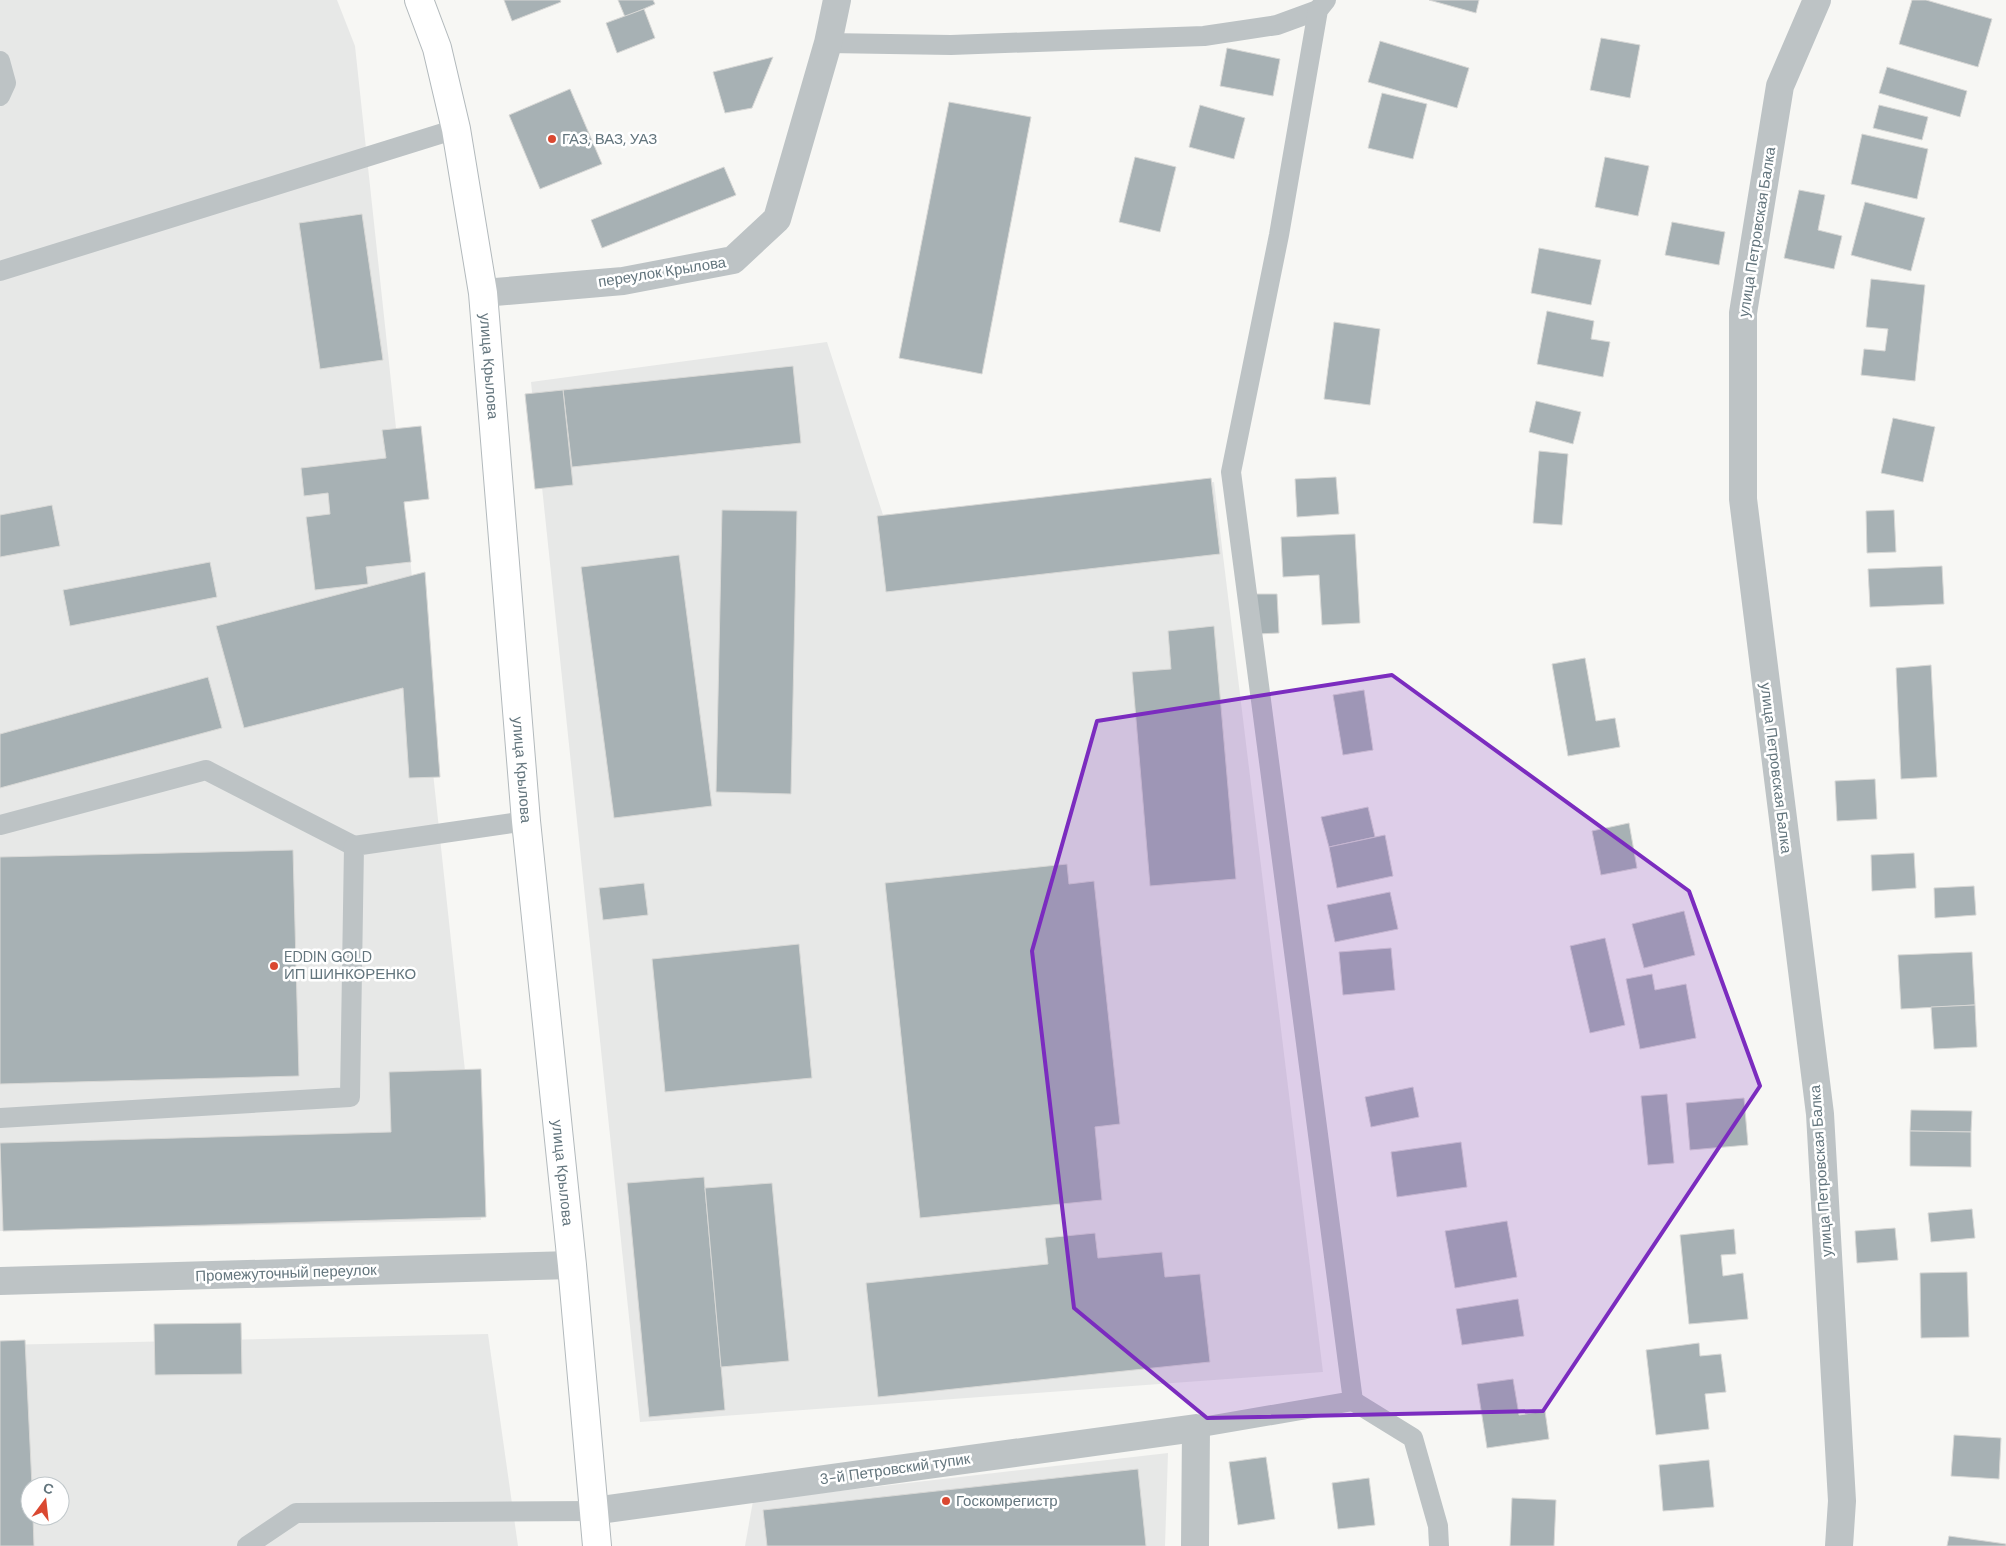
<svg xmlns="http://www.w3.org/2000/svg" width="2006" height="1546" viewBox="0 0 2006 1546" font-family="'DM Sans',sans-serif">
	<rect width="100%" height="100%" fill="#f7f7f4"/>
	<g fill="#e7e8e7" fill-rule="evenodd">
		<polygon points="0,0 337,0 355,46 481,1220 0,1231"/>
		<polygon points="827,342 883,515 1214,482 1323,1372 640,1422 531,382"/>
		<path d="M488 1334 518 1546H0V1345ZM30 1486H60V1516H30Z"/>
		<polygon points="1168,1453 1165,1546 745,1546 753,1501"/>
	</g>
	<g fill="#a7b1b4" stroke="#d8d8d6">
		<polygon points="504,0 560,0 561,2 512,21"/>
		<polygon points="618,0 653,0 655,4 625,17"/>
		<polygon points="1429,0 1479,0 1476,13"/>
		<polygon points="1912,0 1926,0 1992,19 1978,67 1899,44"/>
		<polygon points="644,9 655,38 617,53 606,23"/>
		<polygon points="1601,38 1640,45 1630,98 1590,90"/>
		<polygon points="1380,41 1469,68 1457,108 1368,82"/>
		<polygon points="1227,48 1280,59 1273,96 1220,86"/>
		<polygon points="773,57 752,108 725,113 713,72"/>
		<polygon points="1887,67 1967,91 1960,117 1879,93"/>
		<polygon points="570,89 602,164 540,189 509,115"/>
		<polygon points="1382,93 1427,104 1413,159 1368,148"/>
		<polygon points="949,102 1031,117 982,374 899,358"/>
		<polygon points="1200,105 1245,118 1234,159 1189,147"/>
		<polygon points="1879,105 1928,117 1922,140 1873,128"/>
		<polygon points="1862,134 1928,149 1917,199 1851,184"/>
		<polygon points="1135,157 1176,167 1160,232 1119,222"/>
		<polygon points="1605,157 1649,166 1638,216 1595,207"/>
		<polygon points="724,167 736,195 602,248 591,220"/>
		<polygon points="1799,190 1825,195 1818,230 1842,236 1834,269 1784,258"/>
		<polygon points="1865,202 1925,218 1911,271 1851,255"/>
		<polygon points="362,214 383,360 320,369 299,223"/>
		<polygon points="1672,222 1725,232 1719,265 1665,255"/>
		<polygon points="1539,248 1601,260 1591,305 1531,293"/>
		<polygon points="1871,279 1925,285 1915,381 1861,375 1864,349 1885,351 1888,329 1866,327"/>
		<polygon points="1547,311 1594,321 1591,339 1610,342 1603,377 1537,364"/>
		<polygon points="1334,322 1380,329 1370,405 1324,399"/>
		<polygon points="793,366 801,443 572,467 563,390"/>
		<polygon points="563,390 573,485 535,489 525,394"/>
		<polygon points="1536,401 1581,412 1573,444 1529,432"/>
		<polygon points="1893,418 1935,427 1923,482 1881,473"/>
		<polygon points="421,426 429,499 404,502 411,562 366,567 368,584 315,590 306,517 330,514 328,493 304,496 301,468 386,458 382,430"/>
		<polygon points="1539,451 1568,454 1562,525 1533,523"/>
		<polygon points="1336,477 1339,514 1297,517 1295,479"/>
		<polygon points="1211,478 1220,554 886,592 877,516"/>
		<polygon points="52,505 60,546 0,557 0,515"/>
		<polygon points="722,510 797,511 791,794 716,792"/>
		<polygon points="1894,510 1896,552 1867,553 1866,511"/>
		<polygon points="1355,534 1360,623 1322,625 1319,575 1283,577 1281,537"/>
		<polygon points="679,555 712,806 614,818 581,567"/>
		<polygon points="210,562 217,597 70,626 63,590"/>
		<polygon points="1942,566 1944,604 1870,607 1868,569"/>
		<polygon points="425,572 440,777 409,778 403,688 244,728 216,626"/>
		<polygon points="1254,594 1277,594 1279,633 1257,634"/>
		<polygon points="1214,626 1236,879 1150,886 1132,672 1171,669 1168,631"/>
		<polygon points="1585,658 1596,721 1615,718 1620,747 1568,756 1552,664"/>
		<polygon points="1931,665 1937,777 1901,779 1896,668"/>
		<polygon points="208,677 222,728 0,788 0,734"/>
		<polygon points="1364,690 1373,750 1343,755 1333,695"/>
		<polygon points="1875,779 1877,819 1837,821 1835,781"/>
		<polygon points="1368,807 1375,837 1329,847 1321,817"/>
		<polygon points="1629,823 1637,868 1601,875 1592,831"/>
		<polygon points="1385,835 1393,876 1337,888 1329,847"/>
		<polygon points="293,850 299,1076 0,1084 0,857"/>
		<polygon points="1914,853 1916,888 1872,891 1871,855"/>
		<polygon points="1067,864 1069,884 1094,881 1120,1124 1095,1127 1102,1200 920,1218 885,883"/>
		<polygon points="644,883 648,915 603,920 599,888"/>
		<polygon points="1974,886 1976,915 1935,918 1934,888"/>
		<polygon points="1390,892 1398,929 1335,942 1327,905"/>
		<polygon points="1684,911 1695,955 1644,968 1632,924"/>
		<polygon points="1605,938 1625,1025 1590,1033 1570,946"/>
		<polygon points="799,944 812,1078 665,1092 652,959"/>
		<polygon points="1391,948 1395,990 1343,995 1339,952"/>
		<polygon points="1972,952 1975,1005 1901,1009 1898,955"/>
		<polygon points="1652,974 1655,990 1686,984 1696,1038 1640,1049 1626,979"/>
		<polygon points="1975,1005 1977,1047 1934,1049 1931,1007"/>
		<polygon points="481,1069 486,1217 3,1231 0,1143 391,1132 389,1072"/>
		<polygon points="1413,1087 1419,1117 1371,1127 1365,1097"/>
		<polygon points="1667,1094 1674,1163 1648,1165 1641,1096"/>
		<polygon points="1744,1098 1748,1145 1690,1150 1686,1103"/>
		<polygon points="1911,1110 1972,1111 1971,1132 1910,1131"/>
		<polygon points="1910,1131 1971,1132 1971,1167 1910,1166"/>
		<polygon points="1461,1142 1467,1187 1397,1197 1391,1152"/>
		<polygon points="704,1177 725,1410 649,1417 627,1183"/>
		<polygon points="772,1183 789,1361 721,1367 705,1188"/>
		<polygon points="1972,1209 1975,1238 1931,1242 1928,1213"/>
		<polygon points="1507,1221 1517,1277 1455,1288 1445,1231"/>
		<polygon points="1895,1228 1898,1260 1857,1263 1855,1231"/>
		<polygon points="1734,1229 1736,1254 1721,1255 1723,1276 1743,1273 1748,1319 1689,1324 1680,1235"/>
		<polygon points="1095,1233 1098,1258 1162,1252 1165,1277 1200,1274 1210,1362 878,1397 866,1283 1048,1264 1045,1238"/>
		<polygon points="1967,1272 1969,1337 1921,1338 1920,1273"/>
		<polygon points="1518,1299 1524,1336 1462,1345 1456,1309"/>
		<polygon points="241,1323 242,1374 155,1375 154,1324"/>
		<polygon points="25,1340 32,1486 30,1516 33,1516 34,1546 0,1546 0,1341"/>
		<polygon points="1699,1343 1700,1356 1721,1354 1726,1392 1705,1394 1709,1429 1656,1435 1646,1350"/>
		<polygon points="1513,1379 1519,1415 1545,1411 1549,1439 1487,1448 1477,1384"/>
		<polygon points="1954,1435 2001,1438 1999,1479 1951,1476"/>
		<polygon points="1266,1457 1275,1519 1238,1525 1229,1462"/>
		<polygon points="1709,1460 1714,1507 1663,1511 1659,1465"/>
		<polygon points="1138,1469 1146,1546 767,1546 763,1510"/>
		<polygon points="1369,1478 1375,1525 1338,1529 1332,1483"/>
		<polygon points="1512,1498 1556,1500 1554,1546 1510,1546"/>
		<polygon points="1949,1536 2006,1544 2006,1546 1947,1546"/>
	</g>
	<g fill="none" stroke-linecap="round" stroke-linejoin="round">
		<defs>
			<g id="secondary">
				<path id="s1" d="M419 0 437 48 456 129 483 293 526 821 572 1265 597 1546"/>
			</g>
		</defs>
		<use href="#secondary" stroke="#b2b9bc" stroke-width="30"/>
		<g stroke="#bdc3c5" stroke-width="20">
			<polyline points="828,43 951,45 1204,36 1277,25 1318,10"/>
			<polyline points="0,61 6,83 0,96"/>
			<polyline points="0,271 456,129"/>
			<polyline points="0,825 206,770 354,846"/>
			<polyline points="0,1118 350,1097 354,846 526,821"/>
			<polyline points="1353,1401 1413,1438 1438,1526 1439,1546"/>
			<polyline points="1196,1428 1353,1401 1231,472 1279,235 1318,10 1326,0"/>
			<polyline points="247,1546 296,1513 593,1511"/>
		</g>
		<g stroke="#bdc3c5" stroke-width="28">
			<polyline points="1817,0 1780,86 1743,313 1743,499 1820,1114 1842,1501 1839,1546"/>
			<polyline points="483,293 623,281 733,260 777,219 828,43 837,0"/>
			<polyline points="0,1281 572,1265"/>
			<polyline points="593,1511 1196,1428 1195,1546"/>
		</g>
		<use href="#secondary" stroke="#fff" stroke-width="28"/>
	</g>
	<path fill="#7b2cbf" fill-opacity="0.2" stroke="#7b2cbf" stroke-width="4" stroke-linejoin="round" d="M1392 675 1689 891 1760 1086 1543 1411 1207 1418 1074 1308 1032 951 1097 721Z"/>
	<g fill="#da4831" stroke="#fff" stroke-width="2">
		<circle cx="552" cy="139" r="5"/>
		<circle cx="274" cy="966" r="5"/>
		<circle cx="946" cy="1501" r="5"/>
	</g>
	<g text-anchor="middle" dominant-baseline="central" stroke-width="5" stroke-linejoin="round" paint-order="stroke">
		<g font-size="15" fill="#63757d" stroke="#fff" text-anchor="start">
			<text x="562" y="139">ГАЗ, ВАЗ, УАЗ</text>
			<text x="284" y="957">EDDIN GOLD<tspan x="284" dy="17">ИП ШИНКОРЕНКО</tspan></text>
			<text x="956" y="1501">Госкомрегистр</text>
		</g>
		<g font-size="15" fill="#63757d" stroke="#fff">
			<text transform="translate(1757 232) rotate(-81)">улица Петровская Балка</text>
			<text transform="translate(662 272) rotate(-9)">переулок Крылова</text>
			<text stroke="none"><textPath href="#s1" startOffset="374">улица Крылова</textPath></text>
			<text transform="translate(1776 768) rotate(83)">улица Петровская Балка</text>
			<text stroke="none"><textPath href="#s1" startOffset="779">улица Крылова</textPath></text>
			<text transform="translate(1821 1171) rotate(-94)">улица Петровская Балка</text>
			<text stroke="none"><textPath href="#s1" startOffset="1184">улица Крылова</textPath></text>
			<text transform="translate(286 1273) rotate(-2)">Промежуточный переулок</text>
			<text transform="translate(895 1469) rotate(-8)">3-й Петровский тупик</text>
		</g>
	</g>
	<g transform="translate(45 1501) rotate(15)"><circle r="24" fill="#ffffff" stroke="#c1c8cb"/>
	<path d="M0-4L9 19L0 12L-9 19Z" fill="#da4831"/>
	<text y="-8" font-size="14" font-weight="bold" text-anchor="middle" fill="#63757d">С</text>
	</g>
</svg>
